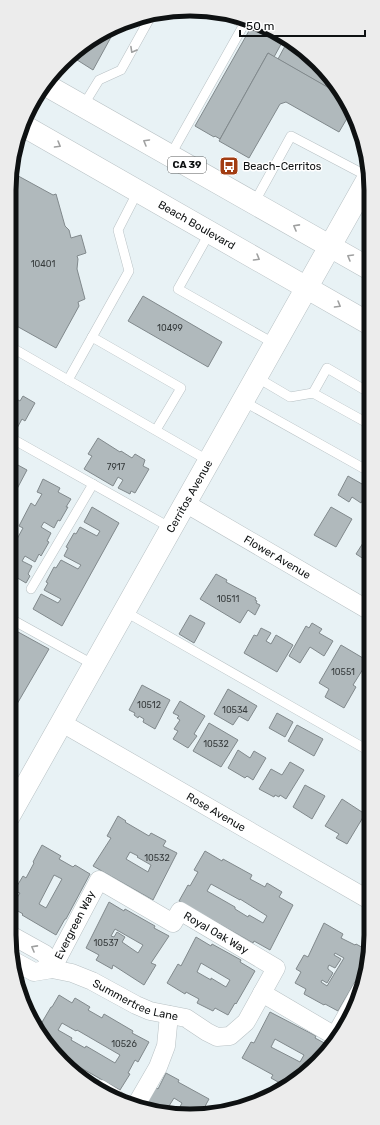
<svg xmlns="http://www.w3.org/2000/svg" width="380" height="1125" viewBox="0 0 380 1125" font-family="Rubik,sans-serif">
	<rect width="100%" height="100%" fill="#e8f2f5"/>
	<g fill="#b0b9bc" stroke="#81898c" fill-rule="evenodd">
		<polygon points="254,22 281,33 285,37 274,57 268,53 220,139 215,136 214,137 195,126"/>
		<polygon points="116,28 93,70 74,58 73,56 99,33"/>
		<polygon points="285,46 297,52 299,48 326,70 330,76 325,86 278,59"/>
		<polygon points="268,53 343,96 352,110 339,132 286,102 280,104 249,158 219,141"/>
		<polygon points="11,172 53,195 56,194 65,226 69,230 71,238 81,235 86,253 77,256 78,259 77,269 85,299 78,302 79,306 56,348 13,324 12,320 9,321 9,190"/>
		<polygon points="143,296 222,342 208,367 128,321"/>
		<polygon points="9,388 12,390 9,395 20,401 23,396 35,403 25,421 22,419 16,430 9,426"/>
		<polygon points="98,438 120,452 121,451 132,458 135,454 145,460 143,466 149,469 135,493 131,491 130,494 118,488 123,480 118,477 113,486 84,469 92,456 88,454"/>
		<polygon points="9,464 14,467 16,464 27,470 9,504"/>
		<polygon points="348,476 362,484 364,480 370,484 370,487 361,503 352,497 349,502 338,495"/>
		<polygon points="43,479 60,488 58,492 71,499 66,507 68,507 60,521 58,520 54,528 44,522 41,527 51,533 47,541 49,542 41,556 39,554 35,562 25,556 22,561 32,566 28,574 30,576 26,583 9,573 9,542 12,537 17,539 23,528 19,526 31,503 35,506 42,494 37,492"/>
		<polygon points="92,507 119,523 62,626 33,609 41,594 58,603 61,599 44,590 48,583 46,582 54,567 56,568 61,560 78,569 81,565 64,556 68,548 66,547 74,533 76,534 80,527 97,536 100,531 84,522"/>
		<polygon points="331,507 352,519 336,547 314,535"/>
		<polygon points="370,532 370,563 356,554"/>
		<polygon points="216,574 227,580 226,582 256,598 255,600 257,601 256,603 260,605 255,615 248,610 240,623 200,599"/>
		<polygon points="190,615 205,623 194,643 179,634"/>
		<polygon points="312,623 322,629 319,633 333,641 324,656 310,647 300,663 289,656 306,626 309,628"/>
		<polygon points="9,627 49,649 10,716 9,666 16,655 9,651"/>
		<polygon points="261,628 271,633 266,641 271,644 276,635 293,645 277,672 244,653 254,635 257,636"/>
		<polygon points="341,645 368,661 353,685 356,687 344,708 325,697 329,689 319,683"/>
		<polygon points="370,678 371,707 365,704 368,698 366,693 364,691"/>
		<polygon points="142,685 170,700 155,729 143,722 144,719 139,716 138,718 134,715 135,713 129,710"/>
		<polygon points="228,689 257,706 248,721 239,716 233,725 214,714"/>
		<polygon points="180,701 205,716 194,734 197,736 188,748 173,739 178,731 174,729 180,720 177,718 179,716 173,713"/>
		<polygon points="277,713 293,722 285,737 269,728"/>
		<polygon points="209,723 238,740 221,767 193,751"/>
		<polygon points="297,725 323,739 314,756 288,741"/>
		<polygon points="238,750 250,758 254,751 266,758 253,780 247,776 245,778 228,768"/>
		<polygon points="290,762 304,770 286,799 280,795 279,797 275,795 274,797 259,789 271,769 282,775"/>
		<polygon points="371,776 371,795 363,791"/>
		<polygon points="305,785 325,796 312,819 293,807"/>
		<polygon points="342,799 365,814 347,844 336,838 339,834 325,826"/>
		<path d="M118 816 126 821 125 822 149 836 151 833 166 841 163 846 177 853 153 900 93 866 111 838 107 836ZM130 852 138 856 137 857 151 865 148 872 126 859Z"/>
		<path d="M42 845 61 856 59 859 73 867 75 865 90 874 66 919H65L56 935 22 915 23 914 11 907 20 893 14 891 23 876 26 878 34 863 33 862ZM54 875 62 879 46 908 39 904Z"/>
		<path d="M205 851 222 861 223 859 252 875 250 879 265 887 267 883 282 892 279 897 293 905 270 950 254 941 253 943 179 901 188 885 190 886 198 872 194 870ZM211 884 240 900V899L267 916 263 923 249 915 248 917 235 909V907L207 891Z"/>
		<path d="M109 902 124 911 125 909 155 926 154 928 169 936 151 963 156 965 144 985 113 965 112 969 96 960 99 955 86 948ZM115 929 143 945 138 953 122 942 125 937 117 932 114 937 111 936Z"/>
		<path d="M324 923 343 934 341 938 355 945 356 944 369 951 368 956 362 967 363 968 338 1011 325 1004 324 1005 304 994 306 989 295 983 301 972 296 969 304 955 308 957ZM335 953 344 958 327 986 321 982 322 980 327 983 333 973 328 969V967L329 965 335 968 341 959 334 955Z"/>
		<path d="M196 937 211 946 212 944 241 960 240 962 255 971 236 1004 235 1003 228 1015 215 1008 213 1011 197 1003 199 999 186 992 185 994 167 983 178 964 181 966ZM201 963 230 980 226 987 211 978V980L197 972Z"/>
		<path d="M59 995 72 1003 75 998 90 1007 88 1010 102 1018 104 1014 133 1031 132 1033 149 1042 138 1062 135 1060 128 1073 130 1074 120 1090 53 1052 38 1029 51 1007H52ZM62 1023 76 1031 77 1030 120 1055 115 1063 86 1046 85 1048 71 1040 72 1038 58 1030Z"/>
		<path d="M270 1012 316 1036 315 1038 330 1046 292 1084 289 1082 287 1087 271 1078 273 1075 242 1058 251 1042 254 1043ZM275 1039 304 1055 300 1062 271 1047Z"/>
		<polygon points="166,1073 179,1080 178,1082 209,1099 202,1112 176,1114 182,1103 174,1098 164,1114 146,1108 148,1103 147,1102 155,1087 158,1089"/>
	</g>
	<g fill="none" stroke-linecap="round" stroke-linejoin="round">
		<defs>
			<g id="lane">
				<polyline points="227,15 244,24"/>
				<polyline points="83,106 99,80 121,70 151,16"/>
				<polyline points="170,156 247,19"/>
				<polyline points="138,191 118,230 129,271 68,380 209,461"/>
				<polyline points="254,203 291,136 369,177"/>
				<polyline points="210,232 178,289 275,344"/>
				<polyline points="92,337 181,388 156,430"/>
				<polyline points="9,346 68,380"/>
				<polyline points="256,377 290,397 313,393 369,424 370,423"/>
				<polyline points="313,393 327,368 370,393"/>
				<polyline points="243,401 370,472"/>
				<polyline points="9,437 171,528"/>
				<polyline points="31,589 93,484"/>
				<polyline points="124,611 371,752"/>
				<polyline points="9,618 94,665"/>
				<polyline points="9,779 25,788"/>
			</g>
			<g id="street">
				<path id="s1" d="M185 503 370 611"/>
				<path id="s2" d="M62 723 371 901"/>
				<polyline points="9,934 45,954 52,969"/>
				<path id="s3" d="M14 961 34 972 52 969 72 973 92 981 136 1005 150 1011 186 1018 207 1032 217 1037 230 1036 246 1022 276 968 180 911 173 923 99 880 52 969"/>
				<polyline points="262,993 335,1036 361,990"/>
				<polyline points="100,1089 116,1099"/>
				<polyline points="136,1105 158,1067 166,1046 169,1015"/>
			</g>
			<g id="secondary">
				<path id="s4" d="M9 816 369 177"/>
			</g>
			<g id="primary">
				<polyline points="44,84 370,269"/>
				<path id="s5" d="M24 126 370 324"/>
			</g>
		</defs>
		<use href="#lane" stroke="#b8c1c4" stroke-width="10"/>
		<use href="#street" stroke="#b8c1c4" stroke-width="19"/>
		<use href="#secondary" stroke="#b8c1c4" stroke-width="23"/>
		<use href="#primary" stroke="#b8c1c4" stroke-width="23"/>
		<use href="#lane" stroke="#fff" stroke-width="9"/>
		<use href="#street" stroke="#fff" stroke-width="18"/>
		<use href="#secondary" stroke="#fff" stroke-width="22"/>
		<use href="#primary" stroke="#fff" stroke-width="22"/>
	</g>
	<defs><path id="oneway-chevron" d="M-2-3.5L2.5 0L-2 3.5" fill="none" stroke-width="1.6" stroke-linecap="round" stroke-linejoin="round"/></defs>
	<g stroke="#9fa0a0">
		<use href="#oneway-chevron" transform="translate(133 50) rotate(119)"/>
		<use href="#oneway-chevron" transform="translate(146 142) rotate(-150)"/>
		<use href="#oneway-chevron" transform="translate(58 145) rotate(30)"/>
		<use href="#oneway-chevron" transform="translate(296 227) rotate(-151)"/>
		<use href="#oneway-chevron" transform="translate(350 257) rotate(-150)"/>
		<use href="#oneway-chevron" transform="translate(257 258) rotate(30)"/>
		<use href="#oneway-chevron" transform="translate(338 305) rotate(30)"/>
		<use href="#oneway-chevron" transform="translate(34 948) rotate(-151)"/>
	</g>
	<defs>
		<symbol id="bus-square" viewBox="-11 -11 22 22"><rect x="-9" y="-9" width="18" height="18" rx="4" fill="#a23c12" stroke="#fff"/><path d="M-5-6H5V4H4V6H2V4H-2V6H-4V4H-5ZM-3.5-4V0h7V-4ZM-3.5 1.2v1.5H-2V1.2ZM2 1.2v1.5H3.5V1.2Z" fill="#fff"/></symbol>
	</defs>
	<g fill-rule="evenodd">
		<use href="#bus-square" x="218" y="155" width="22" height="22"/>
	</g>
	<g text-anchor="middle" dominant-baseline="central" stroke-width="3" stroke-linejoin="round" paint-order="stroke">
		<g font-size="9" fill="#363b3c">
			<text x="43" y="264">10401</text>
			<text x="170" y="328">10499</text>
			<text x="116" y="467">7917</text>
			<text x="228" y="599">10511</text>
			<text x="343" y="672">10551</text>
			<text x="149" y="705">10512</text>
			<text x="235" y="710">10534</text>
			<text x="216" y="744">10532</text>
			<text x="157" y="858">10532</text>
			<text x="106" y="943">10537</text>
			<text x="124" y="1044">10526</text>
		</g>
		<rect fill="#fff" stroke="#565859" stroke-width="1" x="168" y="157" width="38" height="16" rx="3"/>
		<g font-size="10" font-weight="bold" fill="#0e1112">
			<text x="187" y="165">CA 39</text>
		</g>
		<g font-size="11" fill="#0e1112" stroke="#fff" text-anchor="start">
			<text x="243" y="166">Beach-Cerritos</text>
		</g>
		<g font-size="11" fill="#0e1112" stroke="#fff">
			<text stroke="none"><textPath href="#s5" startOffset="199">Beach Boulevard</textPath></text>
			<text stroke="none"><textPath href="#s4" startOffset="367">Cerritos Avenue</textPath></text>
			<text stroke="none"><textPath href="#s1" startOffset="107">Flower Avenue</textPath></text>
			<text stroke="none"><textPath href="#s2" startOffset="178">Rose Avenue</textPath></text>
			<text transform="translate(75 925) rotate(-63)">Evergreen Way</text>
			<text transform="translate(216 933) rotate(30)">Royal Oak Way</text>
			<text stroke="none"><textPath href="#s3" startOffset="131">Summertree Lane</textPath></text>
		</g>
	</g>
	<path d="M0 0H380V1125H0ZM190 16H190A174 174 0 0 1 364 190V935A174 174 0 0 1 190 1109H190A174 174 0 0 1 16 935V190A174 174 0 0 1 190 16Z" fill="#ececec" fill-rule="evenodd"/>
	<path fill="none" stroke="#0e1112" stroke-width="5" d="M190 16H190A174 174 0 0 1 364 190V935A174 174 0 0 1 190 1109H190A174 174 0 0 1 16 935V190A174 174 0 0 1 190 16Z"/>
	<path d="M240 30v6h125v-6" fill="none" stroke="#0e1112" stroke-width="2"/>
	<text x="246" y="30" font-size="12" fill="#0e1112" stroke="#ffffff" stroke-width="3" paint-order="stroke">50 m</text>
</svg>
